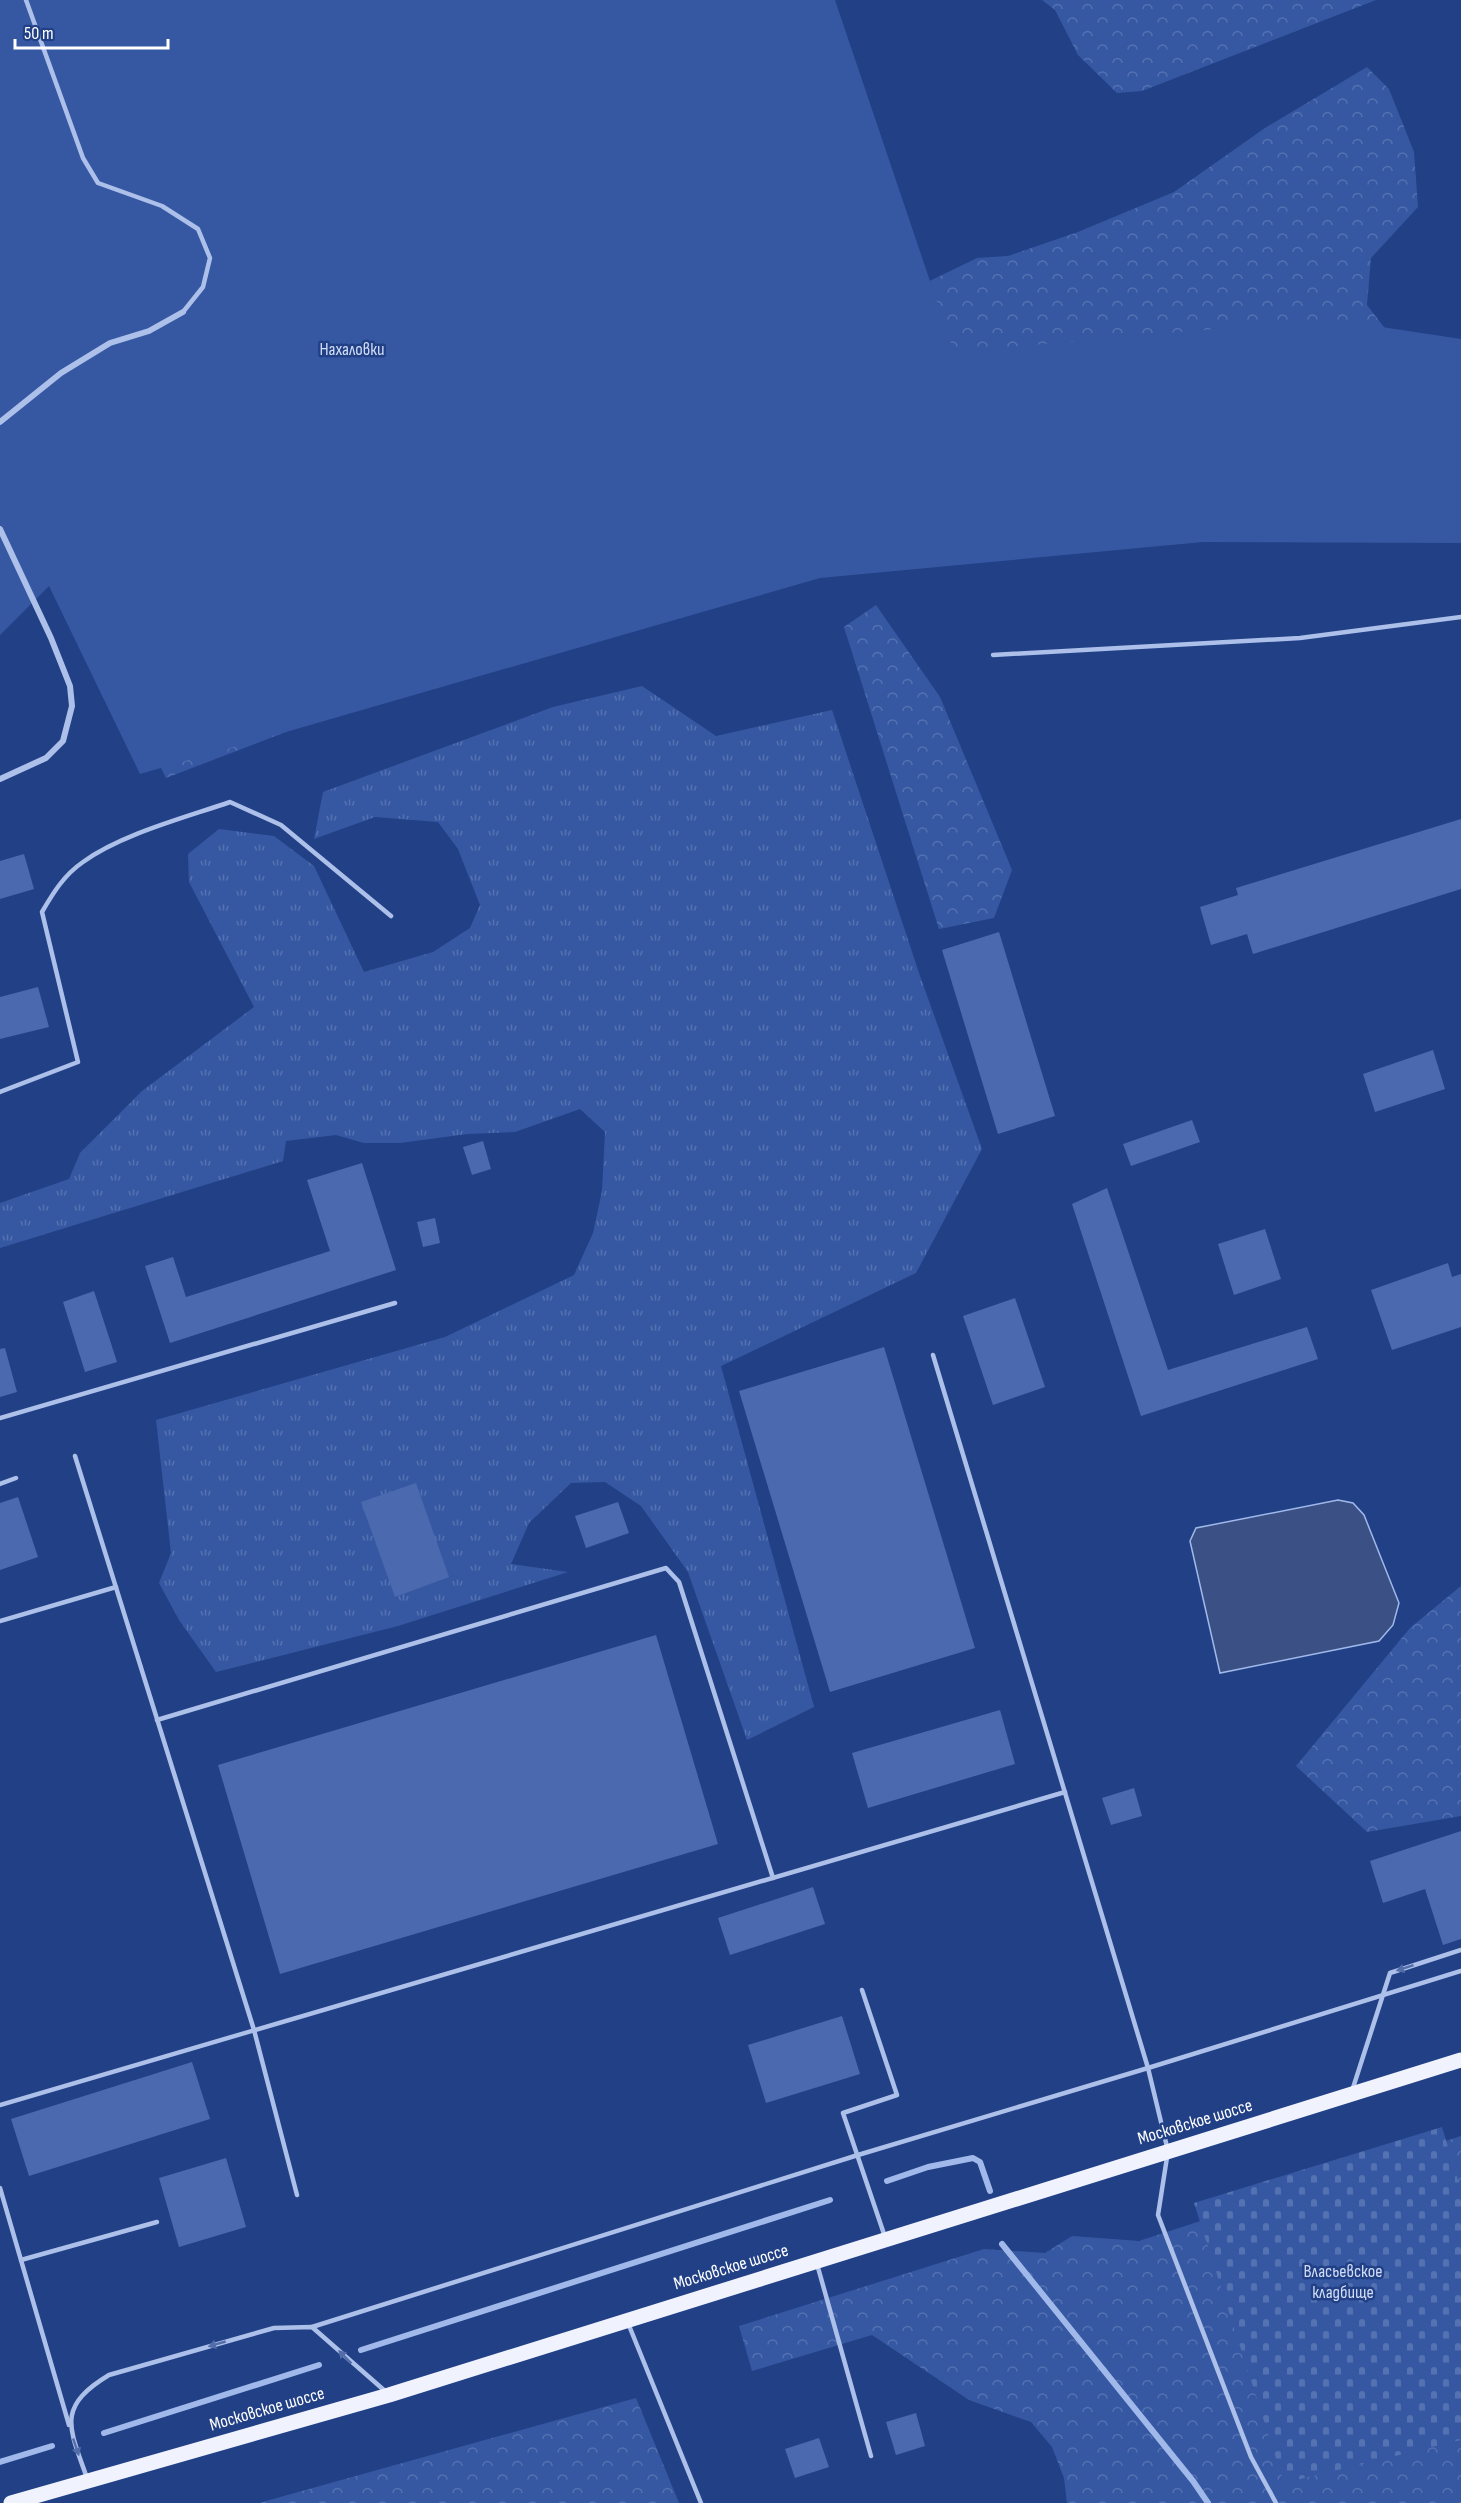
<svg xmlns="http://www.w3.org/2000/svg" width="1461" height="2503" viewBox="0 0 1461 2503" font-family="'Sofia Sans Condensed',sans-serif">
	<defs>
		<pattern id="grass-tufts" width="24" height="20" patternUnits="userSpaceOnUse" patternTransform="scale(1.5)"><rect width="24" height="20" fill="#3658a3"/><path d="M3 7l-1-3M5 7V3M7 7l1-3M15 17l-1-3M17 17v-4M19 17l1-3" fill="none" stroke="#5471b1"/></pattern>
		<pattern id="forest-crowns" width="20" height="18" patternUnits="userSpaceOnUse" patternTransform="scale(1.5)"><rect width="20" height="18" fill="#3658a3"/><path d="M2 6a3 3 0 1 1 6 0M12 15a3 3 0 1 1 6 0" fill="none" stroke="#5471b1"/></pattern>
		<pattern id="cemetery-stones" width="16" height="16" patternUnits="userSpaceOnUse" patternTransform="scale(1.5)"><rect width="16" height="16" fill="#3658a3"/><path d="M2 7V4a2 2 0 0 1 4 0v3zM10 15v-3a2 2 0 0 1 4 0v3z" fill="#5471b1"/></pattern>
	</defs>
	<rect width="100%" height="100%" fill="#224086"/>
	<polygon fill="url(#grass-tufts)" points="642,686 716,736 832,710 920,976 982,1149 916,1273 721,1366 814,1707 747,1740 688,1572 641,1506 605,1482 571,1483 529,1523 511,1564 568,1572 398,1626 216,1672 179,1620 159,1583 171,1553 156,1420 445,1337 574,1275 593,1233 602,1191 605,1132 580,1109 515,1132 467,1134 400,1143 364,1143 336,1135 286,1141 283,1161 0,1248 0,1203 69,1179 80,1153 142,1091 254,1007 189,882 188,854 219,829 274,836 314,866 364,972 433,952 470,928 480,905 458,849 438,822 375,817 314,839 323,792 553,707"/>
	<g fill="url(#forest-crowns)">
		<polygon points="1042,0 1376,0 1142,91 1117,93 1078,55 1055,10"/>
		<polygon points="1367,67 1389,89 1414,152 1418,207 1371,258 1367,305 1407,357 883,555 466,663 166,778 145,736 874,308 977,258 1008,256 1078,232 1174,192 1265,128"/>
		<polygon points="876,605 940,697 1012,870 994,918 939,929 844,627"/>
		<polygon points="1461,1586 1461,1816 1367,1832 1296,1766 1410,1628"/>
		<polygon points="1461,2136 1461,2503 1067,2503 1064,2478 1052,2447 1031,2422 969,2400 872,2335 752,2371 739,2326 984,2249 1045,2253 1072,2236 1139,2241"/>
		<polygon points="636,2398 679,2503 260,2503 266,2501"/>
	</g>
	<polygon fill="url(#cemetery-stones)" points="1442,2127 1461,2191 1461,2440 1284,2483 1194,2203"/>
	<polygon fill="#3658a3" points="0,0 835,0 954,352 1329,319 1461,339 1461,543 1203,542 820,578 140,774 49,586 0,635"/>
	<polygon fill="#3b5185" stroke="#a0b9ea" stroke-width="1.5" points="1338,1500 1353,1503 1364,1515 1399,1603 1393,1625 1379,1641 1220,1673 1190,1541 1196,1528"/>
	<g fill="none" stroke-linecap="round" stroke-linejoin="round">
		<g stroke="#a0b9ea" stroke-width="6">
			<polyline points="887,2181 928,2167 973,2158 980,2162 990,2191"/>
			<polyline points="1002,2244 1193,2481 1208,2503"/>
			<polyline points="361,2350 830,2200"/>
			<polyline points="104,2433 319,2365"/>
			<polyline points="0,2462 52,2446"/>
		</g>
	</g>
	<g fill="#4b69ae">
		<polygon points="1461,819 1461,889 1253,954 1247,934 1211,945 1200,907 1238,895 1236,888"/>
		<polygon points="24,854 34,889 0,899 0,861"/>
		<polygon points="999,932 1055,1116 998,1134 942,950"/>
		<polygon points="38,987 49,1027 0,1039 0,997"/>
		<polygon points="1433,1050 1445,1089 1375,1112 1363,1074"/>
		<polygon points="1192,1120 1200,1142 1131,1166 1123,1144"/>
		<polygon points="483,1141 491,1169 472,1175 463,1147"/>
		<polygon points="362,1163 396,1270 170,1343 145,1266 173,1257 186,1297 330,1251 307,1180"/>
		<polygon points="1107,1188 1168,1370 1307,1327 1318,1359 1141,1416 1072,1204"/>
		<polygon points="435,1218 440,1243 423,1247 417,1222"/>
		<polygon points="1265,1229 1281,1279 1234,1295 1218,1244"/>
		<polygon points="1448,1263 1452,1277 1461,1274 1461,1327 1392,1350 1371,1290"/>
		<polygon points="94,1291 117,1362 85,1372 63,1302"/>
		<polygon points="1015,1298 1045,1387 993,1405 963,1316"/>
		<polygon points="884,1347 975,1648 830,1692 739,1391"/>
		<polygon points="5,1348 17,1392 0,1397 0,1349"/>
		<polygon points="416,1483 449,1577 395,1597 361,1502"/>
		<polygon points="18,1497 38,1557 0,1570 0,1503"/>
		<polygon points="618,1502 629,1533 586,1548 575,1516"/>
		<polygon points="656,1635 718,1844 280,1974 218,1765"/>
		<polygon points="1000,1710 1015,1764 868,1808 852,1753"/>
		<polygon points="1134,1788 1142,1816 1111,1825 1102,1798"/>
		<polygon points="1461,1831 1461,1939 1443,1945 1425,1889 1383,1903 1370,1861"/>
		<polygon points="813,1887 825,1924 730,1955 718,1918"/>
		<polygon points="842,2016 860,2074 766,2103 748,2045"/>
		<polygon points="192,2062 210,2119 29,2176 11,2119"/>
		<polygon points="226,2158 246,2227 179,2247 159,2178"/>
		<polygon points="916,2413 925,2446 896,2455 886,2422"/>
		<polygon points="819,2438 829,2467 795,2478 785,2449"/>
	</g>
	<g fill="none" stroke-linecap="round" stroke-linejoin="round">
		<g stroke="#acc0e9" stroke-width="4.5">
			<polyline points="26,0 83,158 98,183 162,206 198,229 210,258 203,287 183,312"/>
			<polyline points="993,655 1300,638 1461,617"/>
			<path d="M0 1092 78 1062 42 912C53 893 64 875 83 862 122 834 184 818 230 802L281 825 391 916"/>
			<polyline points="933,1355 1148,2068 1168,2151 1158,2215 1251,2457 1276,2503"/>
			<polyline points="0,1418 395,1303"/>
			<polyline points="75,1456 254,2030 297,2195"/>
			<polyline points="0,1484 16,1478"/>
			<polyline points="0,1621 116,1587"/>
			<polyline points="157,1720 666,1568 679,1582 773,1878"/>
			<polyline points="862,1990 897,2095 843,2113 885,2237"/>
			<polyline points="1352,2091 1390,1973 1461,1950"/>
			<polyline points="0,2105 1065,1792"/>
			<polyline points="0,2188 69,2425"/>
			<polyline points="21,2260 157,2222"/>
			<polyline points="817,2264 871,2456"/>
			<polyline points="628,2323 701,2503"/>
			<polyline points="312,2327 858,2155 1148,2068 1461,1971"/>
			<path d="M87 2478C69 2427 56 2407 109 2375L274 2328 312 2327 385 2391"/>
		</g>
		<g stroke="#acc0e9" stroke-width="6">
			<polyline points="0,422 61,373 110,343 149,331 183,312"/>
			<polyline points="0,529 51,638 70,686 72,706 63,741 46,758 0,779"/>
		</g>
		<polyline stroke="#f0f3fe" stroke-width="15" points="11,2503 389,2395 1461,2060"/>
	</g>
	<defs><path id="oneway-solid" d="M-6-.8H1V-3.2L6.5 0L1 3.2V.8H-6Z" transform="scale(1.5)"/></defs>
	<g fill="#526da9">
		<use href="#oneway-solid" transform="translate(1405 1968) rotate(162)"/>
		<use href="#oneway-solid" transform="translate(217 2344) rotate(164)"/>
		<use href="#oneway-solid" transform="translate(345 2357) rotate(-135)"/>
		<use href="#oneway-solid" transform="translate(76 2447) rotate(71)"/>
	</g>
	<g text-anchor="middle" dominant-baseline="central" stroke-width="5" stroke-linejoin="round" paint-order="stroke">
		<g font-size="18" fill="#d1ddf7" stroke="#224086">
			<text x="352" y="349">Нахаловки</text>
			<text x="1343" y="2271">Власьевское<tspan x="1343" dy="21">кладбище</tspan></text>
		</g>
		<g font-size="18" fill="#fff" stroke="#224086">
			<text transform="translate(1195 2122) rotate(-17)">Московское шоссе</text>
			<text transform="translate(731 2267) rotate(-17)">Московское шоссе</text>
			<text transform="translate(267 2409) rotate(-16)">Московское шоссе</text>
		</g>
	</g>
	<path d="M15 39v9h153v-9" fill="none" stroke="#ffffff" stroke-width="3"/>
	<text x="24" y="39" font-size="18" fill="#ffffff" stroke="#224086" stroke-width="4.5" paint-order="stroke">50 m</text>
</svg>
